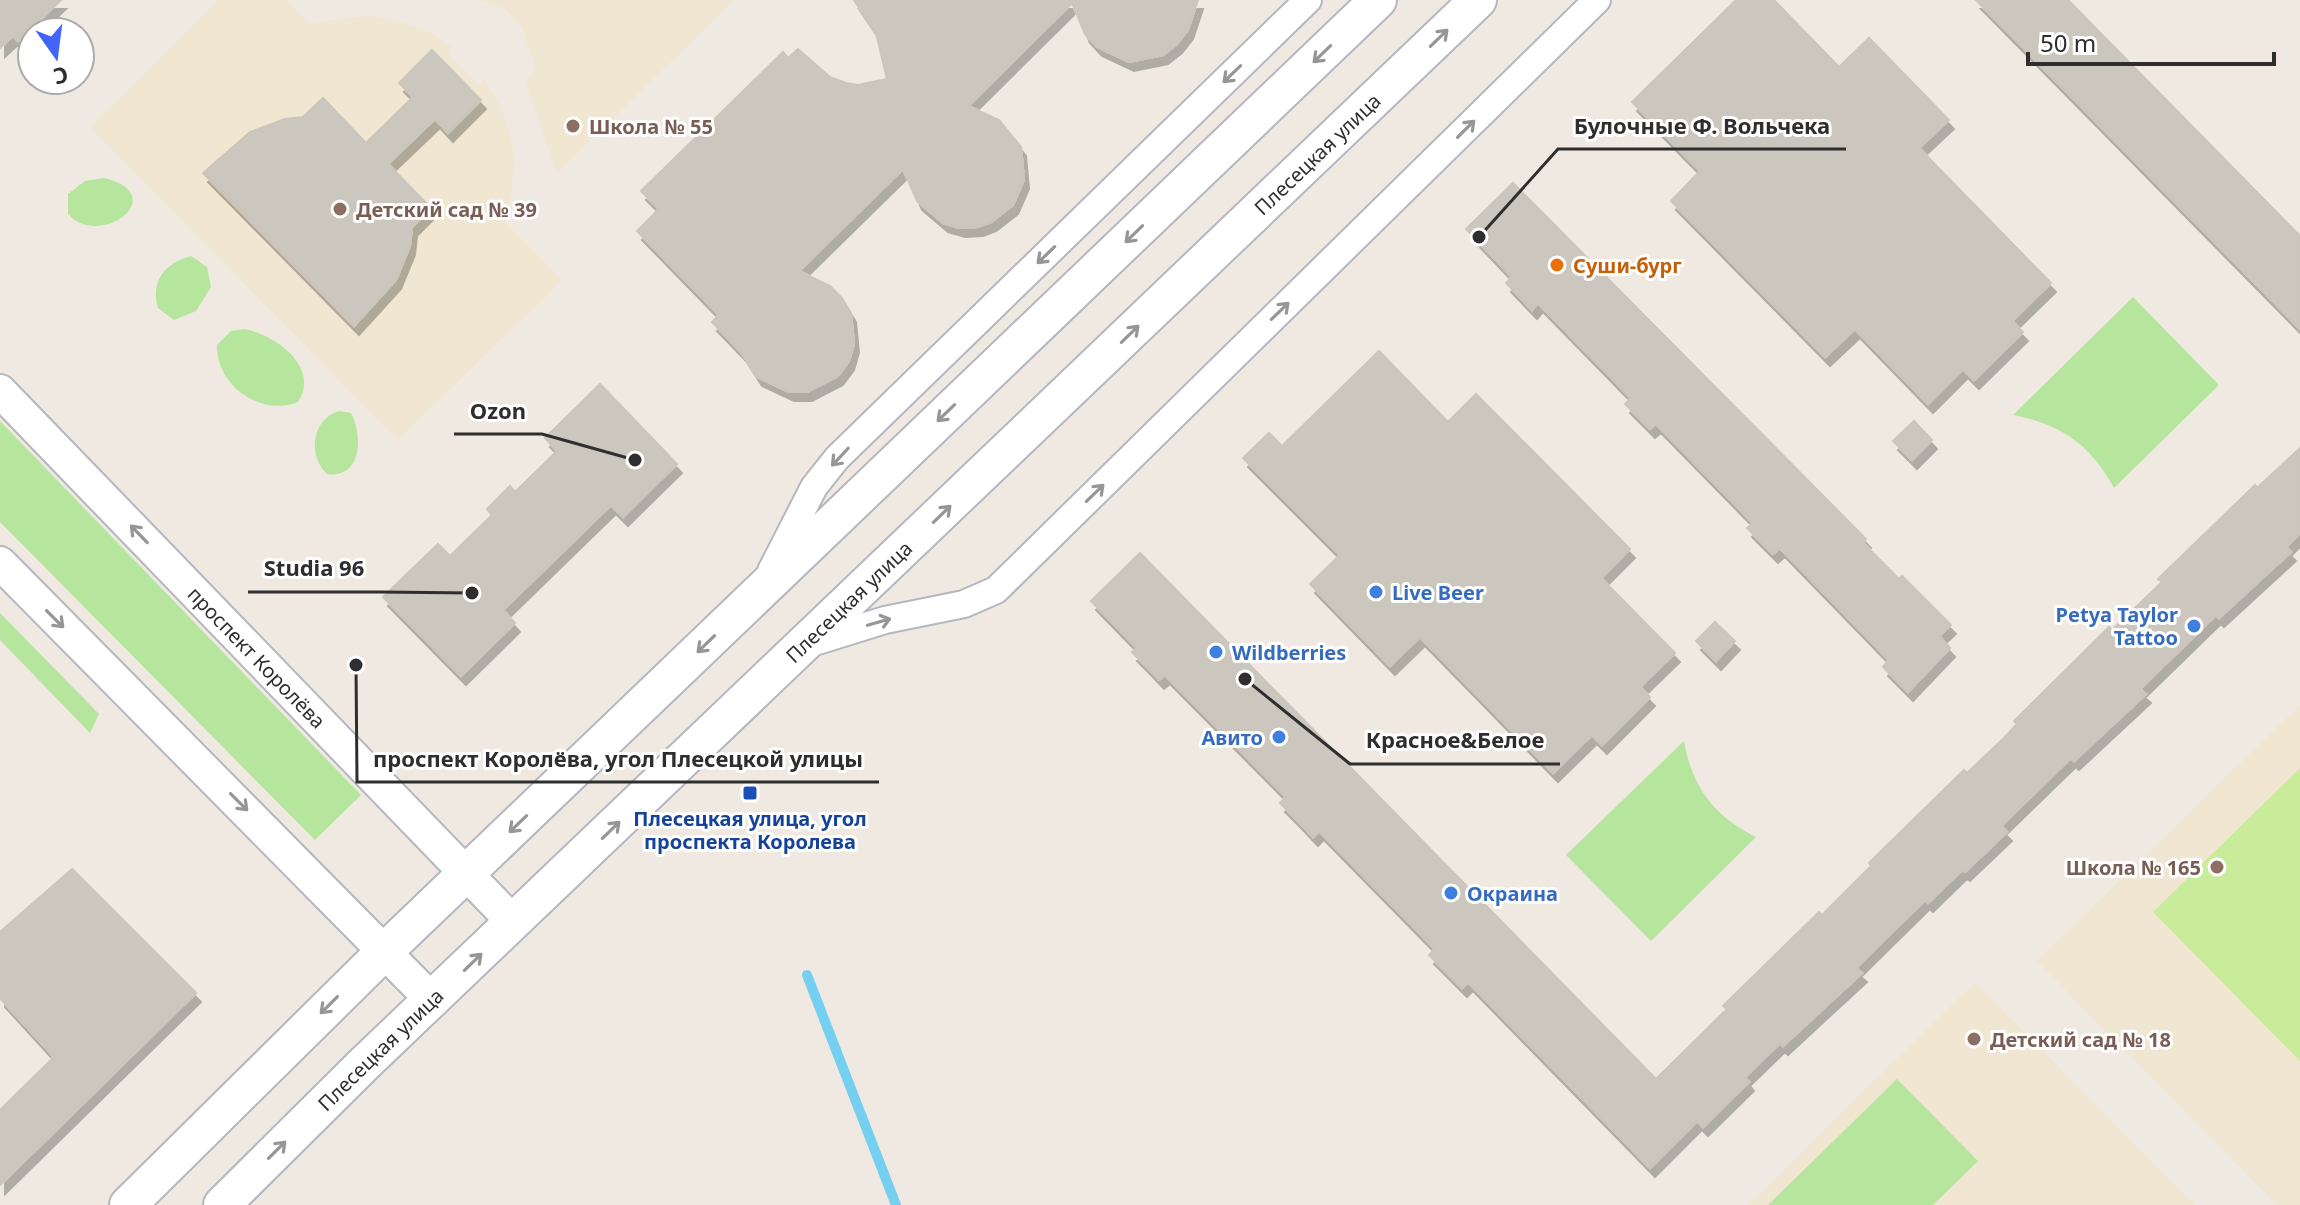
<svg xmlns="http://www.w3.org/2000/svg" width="2300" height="1205" viewBox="0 0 2300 1205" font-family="'Noto Sans',sans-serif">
	<defs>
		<filter id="shadow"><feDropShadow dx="5" dy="9" stdDeviation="0" flood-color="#0004"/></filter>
	</defs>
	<rect width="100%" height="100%" fill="#efe9e1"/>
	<g fill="#f0e6d1">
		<polygon points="219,0 286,0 309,23 368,16 398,21 427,31 452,47 447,53 478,85 484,80 500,106 510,134 515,164 506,223 562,280 398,440 90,127"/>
		<polygon points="479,0 734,0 557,173 525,80 536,70 522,27 505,9"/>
		<polygon points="2300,705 2300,1205 2277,1205 2037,961"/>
		<polygon points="1975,982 2194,1205 1748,1205"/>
	</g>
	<g fill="#b6e59e">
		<path d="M104 178C173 195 100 250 68 214V194L85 181Z"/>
		<path d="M191 256 207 267 211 287 196 311 174 320 158 308C150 281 165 263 191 256Z"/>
		<path d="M2133 297 2219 385 2114 488C2091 445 2061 424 2013 415Z"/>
		<path d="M244 329C274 334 321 367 298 402 261 417 216 386 217 345L231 331Z"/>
		<path d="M339 411 351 413C363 435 362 479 327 474 307 455 312 419 339 411Z"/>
		<polygon points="0,421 361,795 315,840 0,522"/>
		<polygon points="0,613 99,714 90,733 0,640"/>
		<path d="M1684 741C1692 787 1714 816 1756 837L1651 941 1566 855Z"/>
		<polygon points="1897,1079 1978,1161 1933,1205 1768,1205"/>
	</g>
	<polygon fill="#c9ec9a" points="2300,768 2300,1061 2153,912"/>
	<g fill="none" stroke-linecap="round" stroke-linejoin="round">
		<polyline stroke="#75cff0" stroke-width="10" points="807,975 896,1205"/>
	</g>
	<g fill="#cbc7bf" stroke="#cbc5ba" stroke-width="2" filter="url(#shadow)">
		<polygon points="0,0 61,0 18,41 13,36 0,48"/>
		<polygon points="854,0 1198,0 1188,30 1177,44 1163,55 1129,62 1097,47 1085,34 1072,3 968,106 999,120 1021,147 1024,180 1013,205 991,222 978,227 960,228 943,223 917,201 903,169 799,271 830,286 842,298 851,313 854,344 849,361 838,376 807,392 789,392 757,377 741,352 712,322 719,315 637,231 659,209 641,191 783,52 788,58 798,49 830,77 846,83 858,85 887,79 876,33"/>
		<polygon points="1736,0 1774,0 1839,67 1869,38 1949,120 1919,148 2051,283 2012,321 2023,332 1974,380 1963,369 1928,404 1855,329 1825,357 1671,201 1700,171 1632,102"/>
		<polygon points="1976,0 2068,0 2300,236 2300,329"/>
		<polygon points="432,50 481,100 448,133 435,119 388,164 431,208 412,227 410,246 396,280 354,326 203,173 250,132 285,119 303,117 323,98 366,143 413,97 399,83"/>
		<polygon points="1513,183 1866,539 1863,543 1899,579 1902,576 1951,625 1939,636 1950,648 1908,692 1883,667 1889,660 1780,548 1773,554 1747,528 1753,523 1656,424 1650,429 1625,404 1631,398 1538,303 1532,310 1506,283 1512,277 1466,229"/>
		<polygon points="1379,351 1448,422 1476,394 1630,549 1601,578 1675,653 1640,687 1650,697 1602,745 1592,735 1553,773 1420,637 1390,666 1310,584 1340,555 1243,458 1269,433 1282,446"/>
		<polygon points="600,384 677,464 623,517 611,505 503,610 515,623 461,676 383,597 438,544 450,556 492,515 487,509 510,486 515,492 557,451 545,438"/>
		<polygon points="1914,421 1932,440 1912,460 1893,441"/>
		<polygon points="2300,448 2300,533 2286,547 2291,552 2219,618 2216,615 2140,689 2146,694 2074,761 2071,758 2001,826 2007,832 1965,872 1962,870 1928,903 1925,900 1856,968 1862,973 1783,1046 1780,1043 1745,1077 1749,1082 1703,1127 1697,1121 1650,1168 1468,982 1462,988 1429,955 1435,949 1319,831 1313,837 1297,820 1280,803 1286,797 1165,675 1159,680 1146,666 1132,652 1137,648 1091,601 1140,553 1656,1079 1727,1009 1723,1006 1819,912 1822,915 1871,866 1869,863 1964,770 1967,773 2004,738 2017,724 2014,721 2109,627 2112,630 2162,582 2158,579 2255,485 2257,488"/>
		<polygon points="1715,622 1735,641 1716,661 1696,641"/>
		<polygon points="72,869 196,993 0,1185 0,1110 54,1057 0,998 0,932"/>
	</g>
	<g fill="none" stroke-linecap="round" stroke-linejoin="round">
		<defs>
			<g id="minor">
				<polyline points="771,571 814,487 837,458 1308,0"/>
				<polyline points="808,644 885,620 964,604 996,590 1597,0"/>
			</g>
			<g id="tertiary">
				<path id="s1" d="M0 391 514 923"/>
				<polyline points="0,563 433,1001"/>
			</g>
			<g id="secondary">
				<polyline points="128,1205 385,951 1378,0"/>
				<path id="s2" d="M222 1205 363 1065 1478 0"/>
			</g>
		</defs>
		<use href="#minor" stroke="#b4b7c1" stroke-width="30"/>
		<use href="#tertiary" stroke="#b4b7c1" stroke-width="36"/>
		<use href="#secondary" stroke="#b4b7c1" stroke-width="40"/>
		<use href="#minor" stroke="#fff" stroke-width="26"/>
		<use href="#tertiary" stroke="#fff" stroke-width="32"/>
		<use href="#secondary" stroke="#fff" stroke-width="36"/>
	</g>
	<defs><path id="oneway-shaft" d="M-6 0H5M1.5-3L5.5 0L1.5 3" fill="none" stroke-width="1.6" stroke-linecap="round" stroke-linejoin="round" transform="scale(2)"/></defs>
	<g stroke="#969696">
		<use href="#oneway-shaft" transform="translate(1439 38) rotate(-44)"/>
		<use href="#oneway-shaft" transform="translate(1322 54) rotate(136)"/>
		<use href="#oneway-shaft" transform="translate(1232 74) rotate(136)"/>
		<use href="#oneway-shaft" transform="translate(1466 129) rotate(-45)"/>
		<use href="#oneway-shaft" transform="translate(1134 234) rotate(136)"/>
		<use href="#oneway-shaft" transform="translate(1046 255) rotate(136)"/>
		<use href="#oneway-shaft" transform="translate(1280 311) rotate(-44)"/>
		<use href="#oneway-shaft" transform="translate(1130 334) rotate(-44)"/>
		<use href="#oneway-shaft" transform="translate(946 413) rotate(136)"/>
		<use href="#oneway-shaft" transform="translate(840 457) rotate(133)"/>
		<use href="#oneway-shaft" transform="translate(1095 493) rotate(-44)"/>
		<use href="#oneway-shaft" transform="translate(942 514) rotate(-44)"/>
		<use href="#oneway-shaft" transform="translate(139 534) rotate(-134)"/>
		<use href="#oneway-shaft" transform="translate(55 619) rotate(45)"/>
		<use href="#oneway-shaft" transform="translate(879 622) rotate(-16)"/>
		<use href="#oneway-shaft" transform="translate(706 644) rotate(136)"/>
		<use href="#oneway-shaft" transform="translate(239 802) rotate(45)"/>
		<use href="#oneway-shaft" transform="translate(518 824) rotate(136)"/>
		<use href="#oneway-shaft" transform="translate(611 830) rotate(-44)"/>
		<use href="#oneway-shaft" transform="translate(473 962) rotate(-44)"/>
		<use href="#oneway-shaft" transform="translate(329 1005) rotate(135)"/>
		<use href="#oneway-shaft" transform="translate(277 1150) rotate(-45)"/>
	</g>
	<g fill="#8d6e63" stroke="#fff" stroke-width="3">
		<circle cx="573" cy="126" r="8"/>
		<circle cx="340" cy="209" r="8"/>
		<circle cx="2217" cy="867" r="8"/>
		<circle cx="1974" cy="1039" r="8"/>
	</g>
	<circle fill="#e8710a" stroke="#fff" stroke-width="3" cx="1557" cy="265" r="8"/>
	<g fill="#3f7fe0" stroke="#fff" stroke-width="3">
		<circle cx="1376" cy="592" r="8"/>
		<circle cx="2194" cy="626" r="8"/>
		<circle cx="1216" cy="652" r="8"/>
		<circle cx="1279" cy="737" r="8"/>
		<circle cx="1451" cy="893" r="8"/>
	</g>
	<rect fill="#1a4fb4" stroke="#fff" stroke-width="3" x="742" y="785" width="16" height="16" rx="4"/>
	<g text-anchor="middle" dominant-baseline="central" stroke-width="6" stroke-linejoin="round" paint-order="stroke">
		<g font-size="20" font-weight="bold" fill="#785e54" stroke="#fff" text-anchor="start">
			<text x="589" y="126">Школа № 55</text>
			<text x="356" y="209">Детский сад № 39</text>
			<text x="2201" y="867" text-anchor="end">Школа № 165</text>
			<text x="1990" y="1039">Детский сад № 18</text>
		</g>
		<g font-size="20" fill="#2e2e2e" stroke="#fff">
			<text stroke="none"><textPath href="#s2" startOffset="1518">Плесецкая улица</textPath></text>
			<text stroke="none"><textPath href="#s2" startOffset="870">Плесецкая улица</textPath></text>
			<text stroke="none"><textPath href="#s1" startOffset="370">проспект Королёва</textPath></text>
			<text stroke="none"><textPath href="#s2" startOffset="222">Плесецкая улица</textPath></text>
		</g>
		<g font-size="20" font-weight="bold" fill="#c56008" stroke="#fff" text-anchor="start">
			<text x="1573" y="265">Суши-бург</text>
		</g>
		<g font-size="20" font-weight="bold" fill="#366cbe" stroke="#fff" text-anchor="start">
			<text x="1392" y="592">Live Beer</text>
			<text x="2178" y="614" text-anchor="end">Petya Taylor<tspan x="2178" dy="23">Tattoo</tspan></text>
			<text x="1232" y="652">Wildberries</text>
			<text x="1263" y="737" text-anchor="end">Авито</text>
			<text x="1467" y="893">Окраина</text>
		</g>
		<g font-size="20" font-weight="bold" fill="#164399" stroke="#fff">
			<text x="750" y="818">Плесецкая улица, угол<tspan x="750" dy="23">проспекта Королева</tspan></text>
		</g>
	</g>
	<path fill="none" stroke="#2e2e2e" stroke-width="3" d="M1479 237L1558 149H1846M635 460L542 434H454M472 593L380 592H248M1245 679L1350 764H1560M356 665L357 782H879"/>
	<g fill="#2e2e2e" stroke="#fff" stroke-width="3">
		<circle cx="1479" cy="237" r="8"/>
		<circle cx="635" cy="460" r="8"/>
		<circle cx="472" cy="593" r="8"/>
		<circle cx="1245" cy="679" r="8"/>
		<circle cx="356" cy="665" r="8"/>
	</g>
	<g font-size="22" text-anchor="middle" font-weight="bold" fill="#2e2e2e" stroke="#fff" stroke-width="6" stroke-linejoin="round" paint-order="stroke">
		<text x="1702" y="134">Булочные Ф. Вольчека</text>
		<text x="498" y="419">Ozon</text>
		<text x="314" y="576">Studia 96</text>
		<text x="1455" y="748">Красное&amp;Белое</text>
		<text x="618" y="767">проспект Королёва, угол Плесецкой улицы</text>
	</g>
	<g transform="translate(56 56) rotate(166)"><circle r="38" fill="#ffffff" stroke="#ababab" stroke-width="2"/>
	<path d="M0-6L14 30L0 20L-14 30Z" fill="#4264fb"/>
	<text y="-12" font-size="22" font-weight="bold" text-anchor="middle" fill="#2e2e2e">С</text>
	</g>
	<path d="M2028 52v12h246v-12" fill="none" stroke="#2e2e2e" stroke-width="4"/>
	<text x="2040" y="52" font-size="24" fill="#2e2e2e" stroke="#ffffff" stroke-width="6" paint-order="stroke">50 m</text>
</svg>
